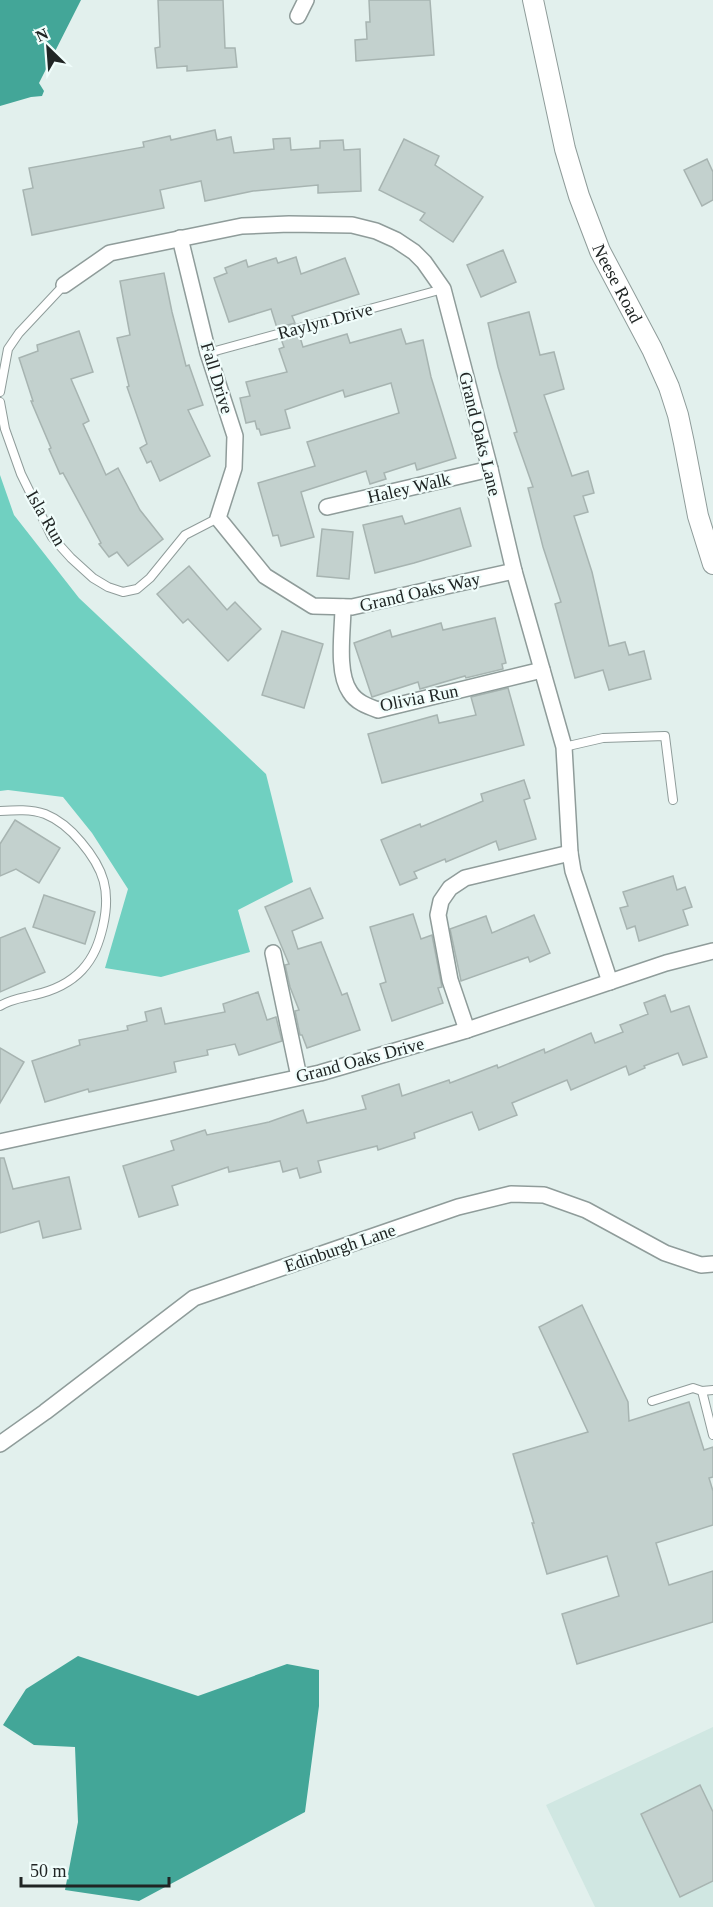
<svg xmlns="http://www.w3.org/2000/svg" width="713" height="1907" viewBox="0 0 713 1907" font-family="'Times New Roman',serif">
	<rect width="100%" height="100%" fill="#e2f0ed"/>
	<polygon fill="#d0e7e2" points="713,1727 713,1907 595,1907 546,1805"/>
	<polygon fill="#70d0c1" points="0,475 14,515 79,598 266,774 293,882 238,910 250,952 161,977 105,968 128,889 92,833 63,797 8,790 0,791"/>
	<g fill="#43a698">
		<polygon points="0,0 81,0 39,83 44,91 42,96 31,97 0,106"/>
		<polygon points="78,1656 198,1696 287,1664 319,1670 319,1706 305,1812 139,1901 65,1890 78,1822 75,1747 34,1745 3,1725 26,1689"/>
	</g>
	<g fill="#c3d1ce" stroke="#a7b4b1" stroke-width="1.5">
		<polygon points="158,0 223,0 225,48 235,48 237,67 187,71 187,66 157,68 155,48 160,47"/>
		<polygon points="369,0 430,0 434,55 356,61 355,40 367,39 366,22 370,22"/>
		<polygon points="215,130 217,140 231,137 234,153 274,149 273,139 290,138 291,150 320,148 320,141 343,140 344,150 360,149 361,191 318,193 318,185 253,191 205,201 201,181 160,190 164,208 32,235 23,190 33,188 29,168 144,147 143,142 170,136 171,140"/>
		<polygon points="404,139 439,156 435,165 483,197 453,242 420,220 425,213 379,190"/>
		<polygon points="707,159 713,172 713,200 702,206 684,170"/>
		<polygon points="503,250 516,282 481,297 467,265"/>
		<polygon points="296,257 301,274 345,258 359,294 292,316 295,323 277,328 271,309 229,322 214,278 227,273 225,268 246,260 248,267 276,258 278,263"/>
		<polygon points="164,273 172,312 186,366 189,365 203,405 188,410 210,456 160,481 151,461 147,463 140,448 147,444 127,387 129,386 117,338 130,335 120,281"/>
		<polygon points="529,312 540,355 554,352 564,389 544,395 572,476 588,471 594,493 583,496 588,512 574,516 592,572 609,646 625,642 629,655 644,651 651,679 609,690 603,670 575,678 555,604 561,602 543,547 528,488 533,487 514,433 517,432 498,367 488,323"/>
		<polygon points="401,329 406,344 423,340 431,377 456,458 417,470 415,463 384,473 386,479 370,484 366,471 301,492 314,537 281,546 278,535 273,536 258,483 315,466 307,442 399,413 391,383 345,397 343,390 285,410 290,428 261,435 259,429 257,429 255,421 246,423 240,398 250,396 246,382 287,372 279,349 284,347 281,339 299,334 303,347 347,334 350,343"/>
		<polygon points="79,331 93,372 71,379 89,421 83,424 106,475 118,468 140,510 163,539 128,566 117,552 109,557 99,544 101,543 63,473 60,474 49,449 51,448 31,401 33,401 19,358 38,351 37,345"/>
		<polygon points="460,508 471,546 414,563 375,573 363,525 402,516 405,524"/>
		<polygon points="322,529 353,532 349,579 317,576"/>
		<polygon points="189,566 227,610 235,602 261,629 228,661 188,619 183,623 157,594"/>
		<polygon points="495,618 506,663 502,664 503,669 466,678 465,676 420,689 418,682 372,697 354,643 390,630 392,637 441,623 443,630"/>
		<polygon points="282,631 323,644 304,708 262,695"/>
		<polygon points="508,688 524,745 382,783 368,734 437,715 439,723 476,715 471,697"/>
		<polygon points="524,780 530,798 524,800 536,839 499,850 496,841 446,862 445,859 414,872 417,878 400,885 381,840 420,824 421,827 483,801 481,794"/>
		<polygon points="15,820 60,848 39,883 16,869 0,876 0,844"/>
		<polygon points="673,876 677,890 685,887 692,907 683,910 688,925 639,941 635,926 627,929 620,908 628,906 623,892"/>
		<polygon points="310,888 323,918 292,931 298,949 321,942 342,995 347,993 360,1030 307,1048 302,1035 300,1035 295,1011 299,1010 290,987 285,965 289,964 265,907"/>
		<polygon points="44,895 95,912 85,944 33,927"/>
		<polygon points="413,914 421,939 432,935 442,987 438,988 443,1003 392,1021 380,984 386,982 370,927"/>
		<polygon points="534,915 550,953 530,962 528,957 461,981 450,929 486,916 492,933"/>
		<polygon points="25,928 45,972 0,992 0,938"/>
		<polygon points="258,992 267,1020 276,1017 282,1041 239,1055 235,1044 207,1050 208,1055 174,1062 176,1072 89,1092 88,1089 45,1102 32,1061 80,1045 79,1040 128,1030 127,1026 147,1021 145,1012 161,1008 165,1024 225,1012 223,1004"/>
		<polygon points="665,995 671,1012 689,1006 707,1057 683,1065 678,1053 644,1066 645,1068 629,1075 626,1066 571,1090 567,1080 512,1103 517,1115 479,1130 472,1112 414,1133 415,1138 378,1150 377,1146 318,1161 321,1172 300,1178 297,1168 283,1172 280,1161 229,1172 228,1167 172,1186 178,1205 139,1217 123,1166 174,1150 171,1141 205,1130 207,1135 269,1122 303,1110 307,1123 366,1109 362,1096 399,1084 402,1096 449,1080 450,1083 497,1065 498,1068 544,1049 545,1053 591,1033 595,1043 623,1032 620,1025 648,1014 644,1003"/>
		<polygon points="0,1048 24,1062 0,1103"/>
		<polygon points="0,1158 4,1158 13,1189 69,1177 81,1229 43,1238 39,1221 0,1233"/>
		<polygon points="582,1305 628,1402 629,1421 689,1402 704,1450 713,1447 713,1477 709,1478 713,1491 713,1525 656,1543 669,1585 713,1571 713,1622 577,1664 562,1614 619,1596 607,1556 547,1574 532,1523 534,1523 513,1454 588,1432 539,1327"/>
		<polygon points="700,1785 713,1812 713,1881 680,1897 641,1814"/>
	</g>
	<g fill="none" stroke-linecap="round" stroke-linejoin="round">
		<defs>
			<g id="service">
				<polyline points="208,353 443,289"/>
				<polyline points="0,392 8,349 19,333 64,285"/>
				<polyline points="0,402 5,429 21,474 52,537 71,558 93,578 108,587 123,592 137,589 150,578 185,535 218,518"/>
				<polyline points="564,747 603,738 665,736 673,800"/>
				<path d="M0 811C15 810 31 809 45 814 60 820 71 830 81 842 104 869 111 891 103 926 99 943 94 957 82 970 69 984 52 991 34 995 22 998 11 999 0 1006"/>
				<polyline points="702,1391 713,1435"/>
				<polyline points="652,1401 693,1388 702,1391 713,1390"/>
			</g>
			<g id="minor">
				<polyline points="298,16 306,0"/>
				<polyline points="180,238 208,353 235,436 234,468 218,518 265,576 313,606 352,607 514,571"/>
				<polyline points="64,285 110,253 242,226 289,224 352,225 376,231 396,240 414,252 424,262 443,289 490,469 514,571 564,747 570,853 573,871 610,982"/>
				<polyline points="327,507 490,469"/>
				<path d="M343 607C343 630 336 672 350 692 356 702 367 706 378 710L542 670"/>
				<polyline points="273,953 299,1077"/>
				<polyline points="467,1030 450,980 438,915 441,901 450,888 465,878 570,853"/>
				<polyline points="0,1142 320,1073 467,1030 666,963 713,951"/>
				<polyline points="0,1444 45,1412 194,1298 458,1207 511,1194 544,1195 586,1210 665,1253 701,1265 713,1264"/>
			</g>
			<g id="tertiary">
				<path id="s1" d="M533 0 565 149 579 196 600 251 652 349 669 387 678 415 684 443 698 516 713 564"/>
			</g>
		</defs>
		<use href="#service" stroke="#8f9c9a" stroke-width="10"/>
		<use href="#minor" stroke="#8f9c9a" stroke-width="18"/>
		<use href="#tertiary" stroke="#8f9c9a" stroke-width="22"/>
		<use href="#service" stroke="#fff" stroke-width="8"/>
		<use href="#minor" stroke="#fff" stroke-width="15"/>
		<use href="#tertiary" stroke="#fff" stroke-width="20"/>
	</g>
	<g text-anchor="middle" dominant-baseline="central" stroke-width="4.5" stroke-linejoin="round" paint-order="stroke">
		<g font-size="18" fill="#202524" stroke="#f0fdfb">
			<text stroke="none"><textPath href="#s1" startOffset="297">Neese Road</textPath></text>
			<text transform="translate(325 321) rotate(-15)">Raylyn Drive</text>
			<text transform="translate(217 378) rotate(73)">Fall Drive</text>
			<text transform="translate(480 434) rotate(76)">Grand Oaks Lane</text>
			<text transform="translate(409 488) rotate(-13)">Haley Walk</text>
			<text transform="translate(46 518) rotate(60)">Isla Run</text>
			<text transform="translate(420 592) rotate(-13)">Grand Oaks Way</text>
			<text transform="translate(419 698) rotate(-11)">Olivia Run</text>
			<text transform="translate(360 1060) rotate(-15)">Grand Oaks Drive</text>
			<text transform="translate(340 1248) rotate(-19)">Edinburgh Lane</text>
		</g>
	</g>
	<g transform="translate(48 48) rotate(335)" stroke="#f0fdfb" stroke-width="4.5" paint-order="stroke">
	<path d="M0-4.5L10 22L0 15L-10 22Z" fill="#202524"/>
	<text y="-9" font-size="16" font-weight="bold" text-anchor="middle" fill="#202524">N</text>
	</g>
	<path d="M21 1877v9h148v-9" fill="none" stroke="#202524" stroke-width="3"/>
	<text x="30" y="1877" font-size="18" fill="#202524" stroke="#f0fdfb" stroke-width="4.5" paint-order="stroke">50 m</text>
</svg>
